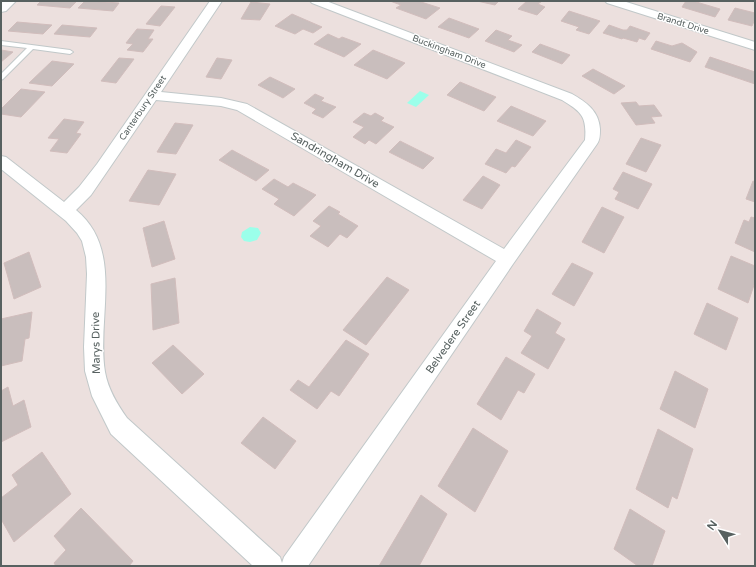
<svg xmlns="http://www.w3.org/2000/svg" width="756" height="567" viewBox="0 0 756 567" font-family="'Varela Round',sans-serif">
	<rect width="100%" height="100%" fill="#ece0de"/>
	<g fill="#9bffea">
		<polygon points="420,91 429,95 416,107 407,103"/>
		<polygon points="250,227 258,228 261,233 257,240 250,242 244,241 241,237 242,232"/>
	</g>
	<g fill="#c9bebd" stroke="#d1bdbc">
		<polygon points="41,1 77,1 70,8 37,5"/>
		<polygon points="85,1 91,1 119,3 113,11 78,8"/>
		<polygon points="390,1 418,1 440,8 426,19 396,8 401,5"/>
		<polygon points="477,1 499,1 495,5"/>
		<polygon points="527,1 542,1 538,4 545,7 537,15 518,9"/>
		<polygon points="686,1 693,1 720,9 715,17 682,7"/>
		<polygon points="251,2 270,4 260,20 241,19"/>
		<polygon points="161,6 175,7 160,26 146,24"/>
		<polygon points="735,8 755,13 755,19 752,26 728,20"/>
		<polygon points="569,11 600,21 589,34 576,30 579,27 561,21"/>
		<polygon points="292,14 322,27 313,33 303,29 295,34 275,26"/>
		<polygon points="449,18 479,29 469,38 438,27"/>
		<polygon points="17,22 52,25 43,34 8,31"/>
		<polygon points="62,25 97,28 90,37 54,34"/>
		<polygon points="609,25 623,30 627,30 630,26 650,33 645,40 639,38 637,42 623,38 622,39 603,33"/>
		<polygon points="137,29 154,30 148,39 153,39 143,52 127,50 133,44 126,43"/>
		<polygon points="496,30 512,36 508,40 522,45 514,52 485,41"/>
		<polygon points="328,34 339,39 342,37 361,44 344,57 314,44"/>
		<polygon points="656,41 672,46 682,43 697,52 690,62 651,49"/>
		<polygon points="540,44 570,55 562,64 532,52"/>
		<polygon points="1,50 13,52 1,62"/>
		<polygon points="373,50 405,63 387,79 354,65"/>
		<polygon points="710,57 755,72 755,84 705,67"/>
		<polygon points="119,58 134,59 116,83 101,81"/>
		<polygon points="217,58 232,60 221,79 206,77"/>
		<polygon points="52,61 74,64 52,86 29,83"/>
		<polygon points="593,69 625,86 614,94 582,76"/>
		<polygon points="270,77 295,89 283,98 258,85"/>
		<polygon points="460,82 496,97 484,111 447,95"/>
		<polygon points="21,89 45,92 21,117 1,114 1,109"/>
		<polygon points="315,94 324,98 321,101 336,107 323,118 312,113 316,109 304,103"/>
		<polygon points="636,102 639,106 654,105 662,116 651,117 655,123 636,125 621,103"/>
		<polygon points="511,106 546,121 533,136 497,121"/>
		<polygon points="364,113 371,116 375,113 384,118 381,121 394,127 376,144 369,140 365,144 353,137 364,127 353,122"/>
		<polygon points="64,119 84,122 76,133 81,134 67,153 50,151 59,139 48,138"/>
		<polygon points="175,123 193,125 176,154 157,152"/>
		<polygon points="641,138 661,145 646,172 626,164"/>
		<polygon points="516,140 531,147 515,167 512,166 506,173 485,164 496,149 506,153"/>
		<polygon points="400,141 434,158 423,169 389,152"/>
		<polygon points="232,150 269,170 256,181 219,160"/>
		<polygon points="148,170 176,174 159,205 129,201"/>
		<polygon points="623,172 652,184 638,209 615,199 619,192 613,189"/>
		<polygon points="483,176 500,185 482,209 463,200"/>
		<polygon points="274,179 288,187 293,183 316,195 294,216 274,204 279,199 262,189"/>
		<polygon points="753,181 755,182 755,202 746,199"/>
		<polygon points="329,206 340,212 338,214 358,226 347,238 340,234 328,247 310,236 321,226 313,221"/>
		<polygon points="602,207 624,217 604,253 582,242"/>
		<polygon points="751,217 755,218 755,252 735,243 744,220 749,222"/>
		<polygon points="164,221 175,259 152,267 143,228"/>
		<polygon points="29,252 41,287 14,299 4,263"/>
		<polygon points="731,256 755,266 755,282 748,303 718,289"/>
		<polygon points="572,263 593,273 574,306 552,294"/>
		<polygon points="387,277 409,290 366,345 343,330"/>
		<polygon points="175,278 179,323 153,330 151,284"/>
		<polygon points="707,303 738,318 726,350 694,334"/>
		<polygon points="537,309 561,323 555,333 565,339 548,369 521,353 532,336 524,331"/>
		<polygon points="32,312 29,338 25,339 22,361 1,366 1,319"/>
		<polygon points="346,340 369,354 339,396 331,391 317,409 290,390 298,380 309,387"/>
		<polygon points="173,345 204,374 182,394 152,363"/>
		<polygon points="506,357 535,374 524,393 518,390 501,420 477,404"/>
		<polygon points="675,371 708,389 695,428 660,409"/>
		<polygon points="8,387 13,406 24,400 31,427 1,442 1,391"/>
		<polygon points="263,417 296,441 275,469 241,443"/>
		<polygon points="473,428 508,451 475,512 438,486"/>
		<polygon points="658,429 693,449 677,499 672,496 668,508 636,489"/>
		<polygon points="42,452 71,494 14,542 1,519 1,498 18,485 12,475"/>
		<polygon points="421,495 447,514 419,566 379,566"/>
		<polygon points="81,508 133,561 129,566 56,566 54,563 66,550 54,536"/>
		<polygon points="630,509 665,531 652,566 638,566 614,549"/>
	</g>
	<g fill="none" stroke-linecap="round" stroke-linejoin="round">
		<defs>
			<polygon id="service" points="1,41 70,50 73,52 70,54 33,49 3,79 1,80 1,74 27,48 1,45"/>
			<g id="minor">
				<path d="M210 1H222L161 92 221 98 247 104 504 249 585 140C587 117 582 112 562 100L312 3 310 1H326L572 94C586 102 599 111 600 129 600 135 600 140 597 144L513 264 308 566H253L111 434 92 396 85 371 84 347 87 274 86 257 82 241 77 233 66 221 1 169V156L6 157 64 202 79 187 97 164ZM156 100 221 106 237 110 496 261 284 557 282 563 280 557 127 418C117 404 108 389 105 372 96 319 125 250 76 210L91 195Z"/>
				<polygon points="605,1 623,1 755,42 755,50 607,3"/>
			</g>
			<polygon id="tertiary" points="1,1 16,1 6,11 1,12"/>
		</defs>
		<use href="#service" stroke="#c1c8c9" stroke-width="2"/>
		<use href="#minor" stroke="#c1c8c9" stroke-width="2"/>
		<use href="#tertiary" stroke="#c1c8c9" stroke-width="2"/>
		<use href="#service" fill="#fff" fill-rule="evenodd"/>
		<use href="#minor" fill="#fff" fill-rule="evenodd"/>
		<use href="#tertiary" fill="#fff" fill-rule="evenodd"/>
	</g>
	<g text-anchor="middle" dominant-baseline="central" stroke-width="3" stroke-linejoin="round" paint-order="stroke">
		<g font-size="9" fill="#576160" stroke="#fff">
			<text transform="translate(683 24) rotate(17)">Brandt Drive</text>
			<text transform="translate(449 52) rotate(21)">Buckingham Drive</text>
			<text transform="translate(143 108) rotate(-56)">Canterbury Street</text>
		</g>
		<g font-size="11" fill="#576160" stroke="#fff">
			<text transform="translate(335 160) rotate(30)">Sandringham Drive</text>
			<text transform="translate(453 337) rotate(-55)">Belvedere Street</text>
			<text transform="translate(96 343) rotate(-91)">Marys Drive</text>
		</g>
	</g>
	<rect width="756" height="567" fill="none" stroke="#576160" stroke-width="4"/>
	<g transform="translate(720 531) rotate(306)" stroke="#ffffff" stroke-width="3" paint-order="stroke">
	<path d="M0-3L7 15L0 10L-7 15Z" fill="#576160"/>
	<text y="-6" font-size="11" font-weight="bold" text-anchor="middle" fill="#576160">N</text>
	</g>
</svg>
